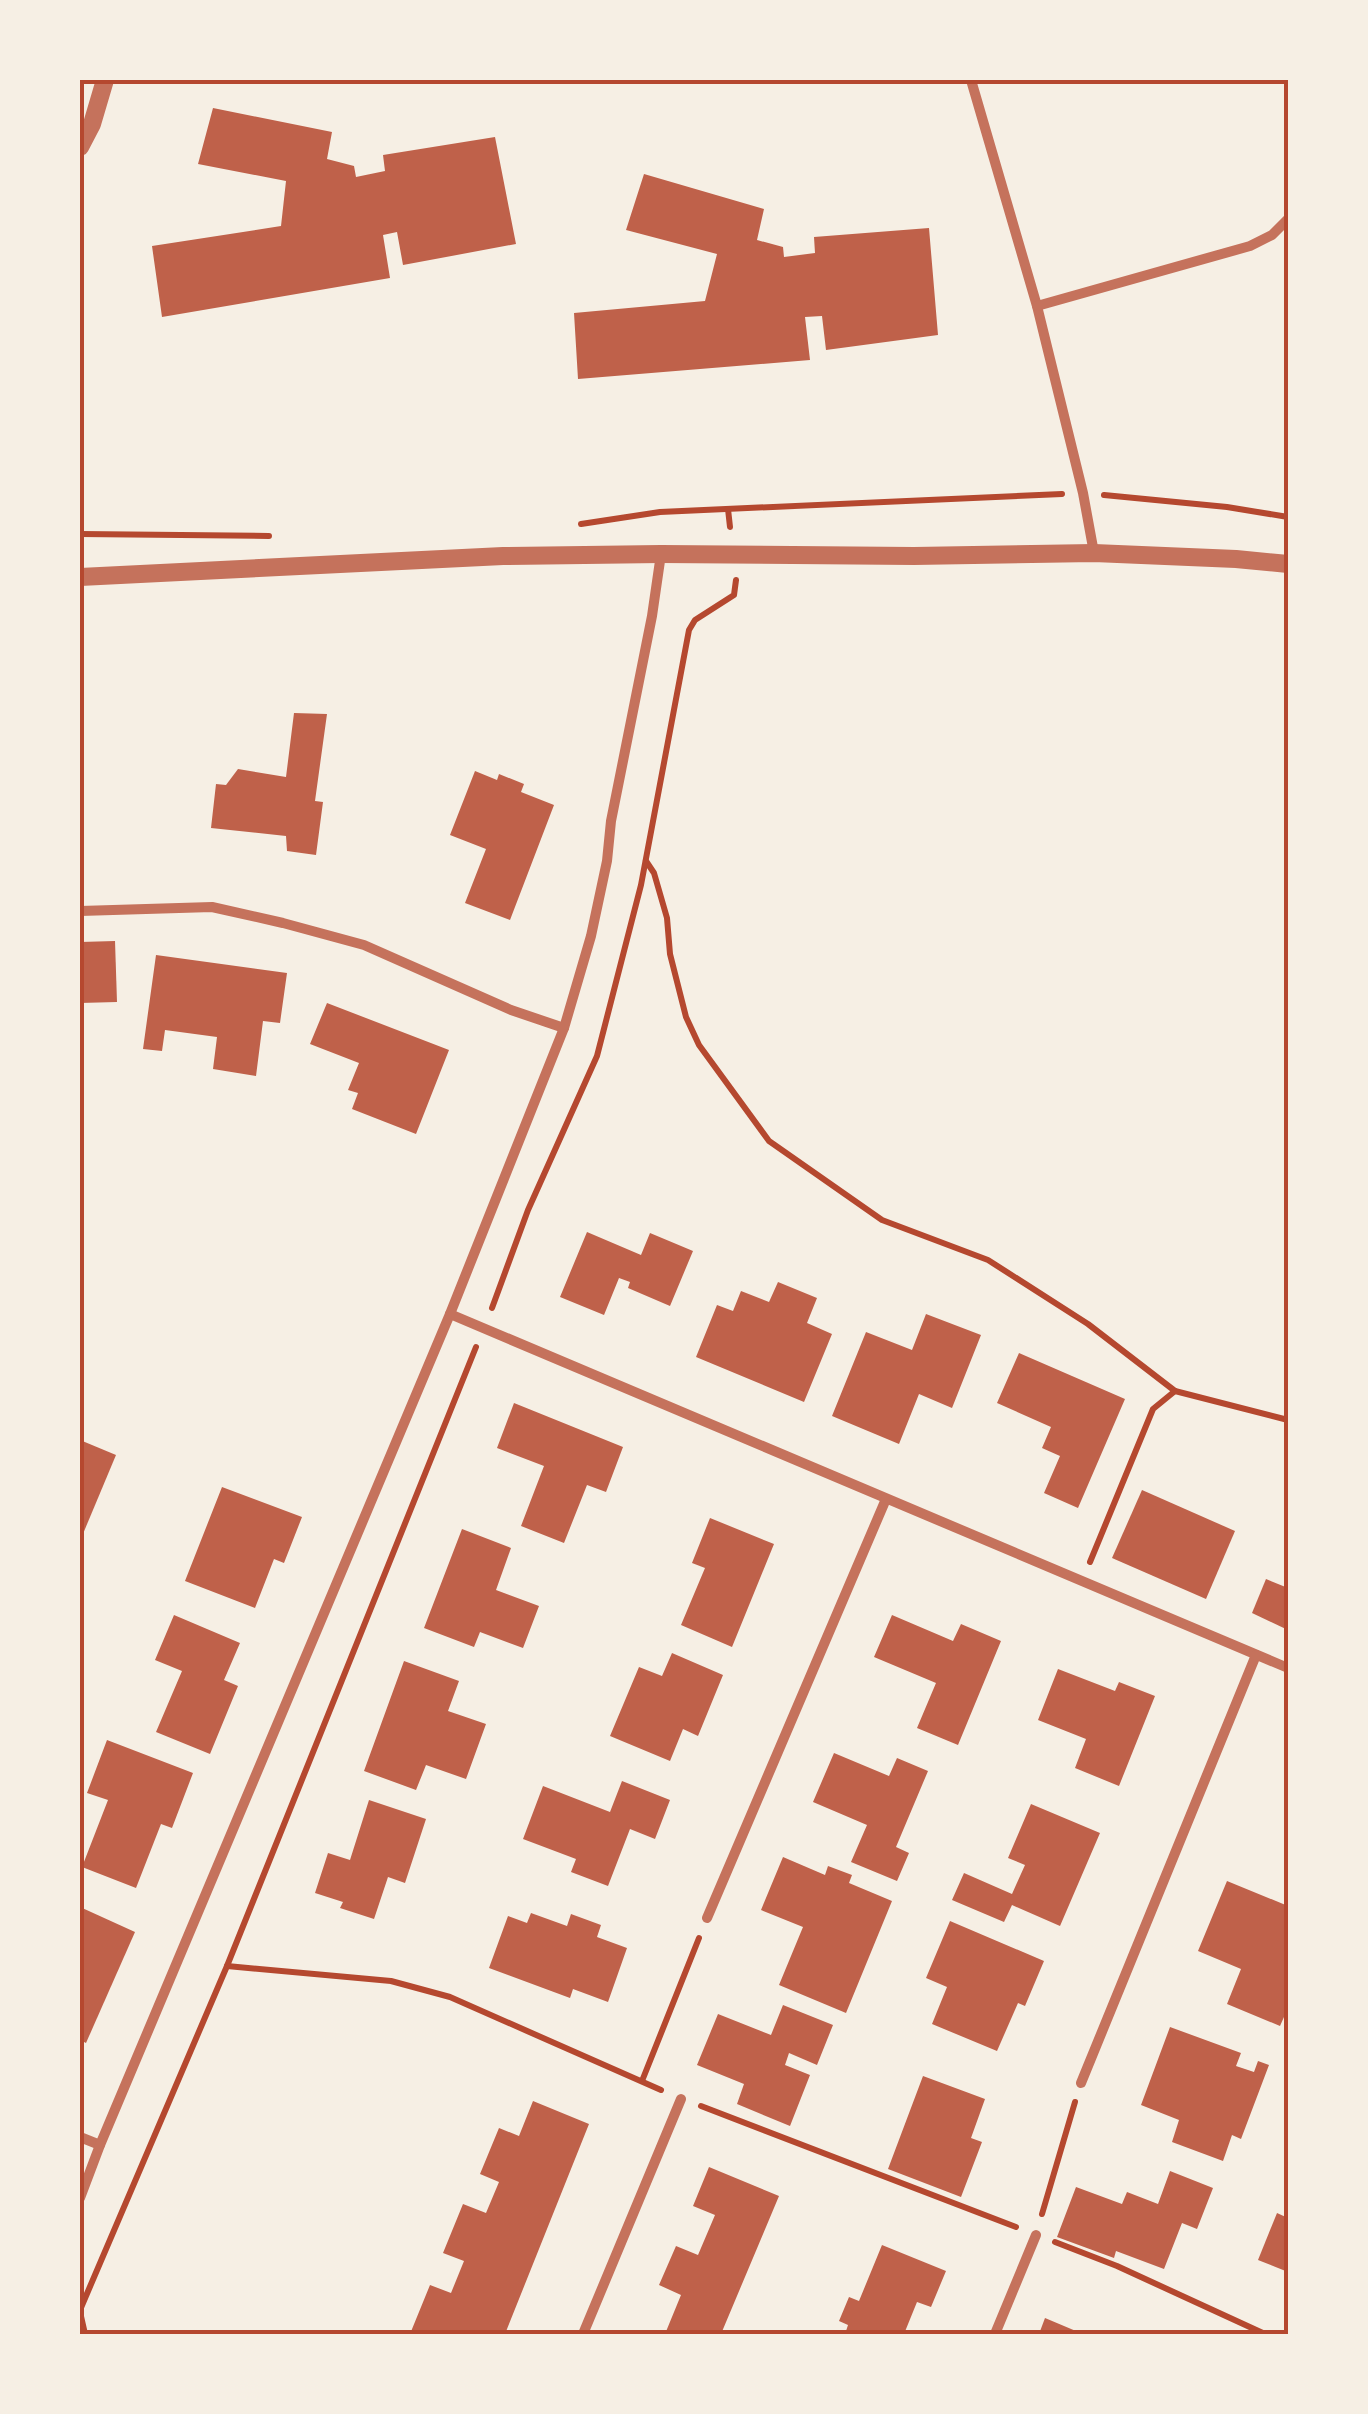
<svg xmlns="http://www.w3.org/2000/svg" width="1368" height="2414" viewBox="0 0 1368 2414" font-family="'Golos Text',sans-serif">
	<rect width="100%" height="100%" fill="#f6efe4"/>
	<g fill="#bf614a">
		<polygon points="213,108 332,132 327,159 354,166 356,177 385,171 383,155 495,137 516,244 403,265 397,232 383,235 390,278 162,317 152,246 281,226 286,181 198,164"/>
		<polygon points="644,174 764,209 757,240 783,247 784,257 815,253 814,237 929,228 938,335 826,350 822,316 805,317 810,360 578,379 574,313 705,301 717,254 626,230"/>
		<polygon points="294,713 327,714 315,801 323,802 316,855 287,851 286,836 211,828 216,784 226,785 238,769 286,777"/>
		<polygon points="475,771 497,780 499,774 524,784 521,792 554,805 510,920 465,903 486,849 450,835"/>
		<polygon points="115,941 117,1002 80,1003 80,942"/>
		<polygon points="156,955 287,973 280,1023 263,1021 256,1076 213,1069 217,1037 165,1030 162,1051 143,1049"/>
		<polygon points="327,1003 449,1050 416,1134 352,1109 358,1093 348,1090 359,1063 310,1044"/>
		<polygon points="587,1232 641,1255 650,1233 693,1251 670,1306 628,1288 630,1282 619,1278 604,1315 560,1297"/>
		<polygon points="778,1282 817,1298 807,1323 832,1334 804,1402 696,1357 717,1305 733,1311 741,1291 769,1302"/>
		<polygon points="926,1314 981,1335 952,1408 919,1394 899,1444 832,1416 866,1332 912,1350"/>
		<polygon points="1019,1353 1125,1399 1078,1508 1044,1493 1060,1456 1042,1448 1051,1427 997,1403"/>
		<polygon points="514,1403 623,1447 606,1492 587,1485 564,1543 521,1526 544,1466 497,1448"/>
		<polygon points="80,1440 116,1455 80,1541"/>
		<polygon points="222,1487 302,1517 284,1563 274,1559 255,1608 185,1581"/>
		<polygon points="1142,1490 1235,1531 1206,1599 1112,1558"/>
		<polygon points="710,1518 774,1544 732,1647 681,1625 705,1568 692,1563"/>
		<polygon points="462,1529 511,1548 496,1590 539,1606 523,1648 480,1632 474,1647 424,1628"/>
		<polygon points="1266,1579 1288,1588 1288,1630 1252,1613"/>
		<polygon points="174,1615 240,1643 224,1680 238,1686 210,1754 156,1732 182,1671 155,1660"/>
		<polygon points="892,1615 953,1641 961,1624 1001,1641 958,1745 917,1728 936,1683 874,1657"/>
		<polygon points="672,1653 723,1675 698,1736 683,1729 670,1761 610,1736 639,1667 662,1676"/>
		<polygon points="404,1661 459,1681 448,1711 486,1724 466,1779 426,1765 416,1790 364,1771"/>
		<polygon points="1058,1669 1115,1691 1119,1682 1155,1696 1119,1786 1075,1768 1086,1739 1038,1720"/>
		<polygon points="107,1740 193,1773 172,1828 161,1824 136,1888 82,1867 108,1800 87,1793"/>
		<polygon points="834,1753 889,1776 897,1758 928,1771 896,1847 909,1853 897,1881 851,1862 867,1825 813,1802"/>
		<polygon points="622,1781 670,1800 655,1839 630,1829 608,1886 571,1872 576,1859 523,1839 543,1786 610,1812"/>
		<polygon points="369,1800 426,1819 405,1883 388,1877 374,1919 340,1908 343,1902 315,1893 328,1853 350,1860"/>
		<polygon points="1031,1804 1100,1833 1060,1926 1012,1905 1004,1922 952,1900 964,1873 1012,1894 1025,1865 1008,1858"/>
		<polygon points="783,1857 825,1875 828,1866 852,1875 849,1883 892,1901 846,2013 779,1985 803,1927 761,1910"/>
		<polygon points="1227,1881 1288,1906 1288,2008 1280,2026 1227,2004 1241,1969 1198,1951"/>
		<polygon points="80,1907 135,1932 86,2043 80,2040"/>
		<polygon points="531,1913 567,1926 571,1914 601,1925 597,1937 627,1948 608,2002 573,1989 570,1998 489,1968 508,1916 527,1923"/>
		<polygon points="950,1921 1044,1961 1025,2006 1018,2003 997,2051 932,2024 947,1987 926,1978"/>
		<polygon points="783,2005 833,2025 817,2065 789,2053 785,2065 810,2075 790,2126 737,2104 744,2084 697,2065 718,2014 771,2035"/>
		<polygon points="1170,2027 1241,2053 1236,2066 1254,2072 1258,2061 1269,2065 1241,2139 1232,2135 1223,2161 1172,2142 1179,2120 1141,2105"/>
		<polygon points="923,2076 985,2099 971,2138 982,2142 961,2197 888,2169"/>
		<polygon points="533,2101 589,2124 505,2334 410,2334 430,2285 451,2293 464,2261 443,2253 463,2204 486,2213 499,2182 480,2174 499,2128 519,2136"/>
		<polygon points="709,2167 779,2196 721,2334 665,2334 681,2295 659,2285 676,2246 698,2255 715,2215 693,2206"/>
		<polygon points="1170,2171 1213,2188 1197,2229 1182,2223 1164,2269 1116,2251 1114,2258 1057,2237 1076,2187 1122,2204 1127,2192 1158,2204"/>
		<polygon points="1277,2213 1288,2218 1288,2272 1258,2260"/>
		<polygon points="882,2245 946,2271 931,2307 917,2302 904,2334 845,2334 848,2325 839,2321 849,2297 859,2301"/>
		<polygon points="1045,2318 1083,2334 1039,2334"/>
	</g>
	<g fill="none" stroke-linecap="round" stroke-linejoin="round">
		<g stroke="#b5482f" stroke-width="6">
			<polyline points="1104,495 1227,507 1288,517"/>
			<polyline points="728,509 730,527"/>
			<polyline points="581,524 660,512 1062,494"/>
			<polyline points="80,534 269,536"/>
			<polyline points="646,861 654,873 667,918 670,954 686,1017 699,1045 769,1141 882,1220 988,1260 1088,1324 1175,1391"/>
			<polyline points="492,1308 528,1210 597,1056 641,885 689,630 695,620 734,595 736,580"/>
			<polyline points="1090,1562 1153,1409 1175,1391 1288,1420"/>
			<polyline points="227,1966 391,1981 450,1997 661,2090"/>
			<polyline points="642,2081 699,1938"/>
			<polyline points="701,2106 1016,2227"/>
			<polyline points="1042,2214 1075,2102"/>
			<polyline points="1055,2242 1117,2266 1265,2334"/>
			<polyline points="80,2310 227,1966 476,1347"/>
			<polyline points="80,2312 85,2334"/>
		</g>
		<g stroke="#c5725c" stroke-width="10">
			<polyline points="971,80 1037,306 1083,493 1094,553"/>
			<polyline points="1037,306 1250,246 1272,235 1288,219"/>
			<polyline points="80,911 212,907 283,923 364,945 511,1010 564,1028"/>
			<polyline points="450,1314 1288,1668"/>
			<polyline points="707,1918 886,1499"/>
			<polyline points="1081,2083 1256,1655"/>
			<polyline points="80,2137 100,2145"/>
			<polyline points="80,2198 100,2145 450,1314 564,1028 591,936 607,861 611,821 652,616 661,554"/>
			<polyline points="583,2334 681,2099"/>
			<polyline points="995,2334 1036,2235"/>
		</g>
		<g stroke="#c5725c" stroke-width="18">
			<polyline points="80,147 92,124 105,80"/>
			<polyline points="80,577 503,556 661,554 914,556 1094,553 1236,559 1288,564"/>
		</g>
	</g>
	<rect width="1368" height="2414" fill="none" stroke="#f6efe4" stroke-width="165"/>
	<rect x="82" y="82" width="1204" height="2250" fill="none" stroke="#b5482f" stroke-width="4"/>
</svg>
